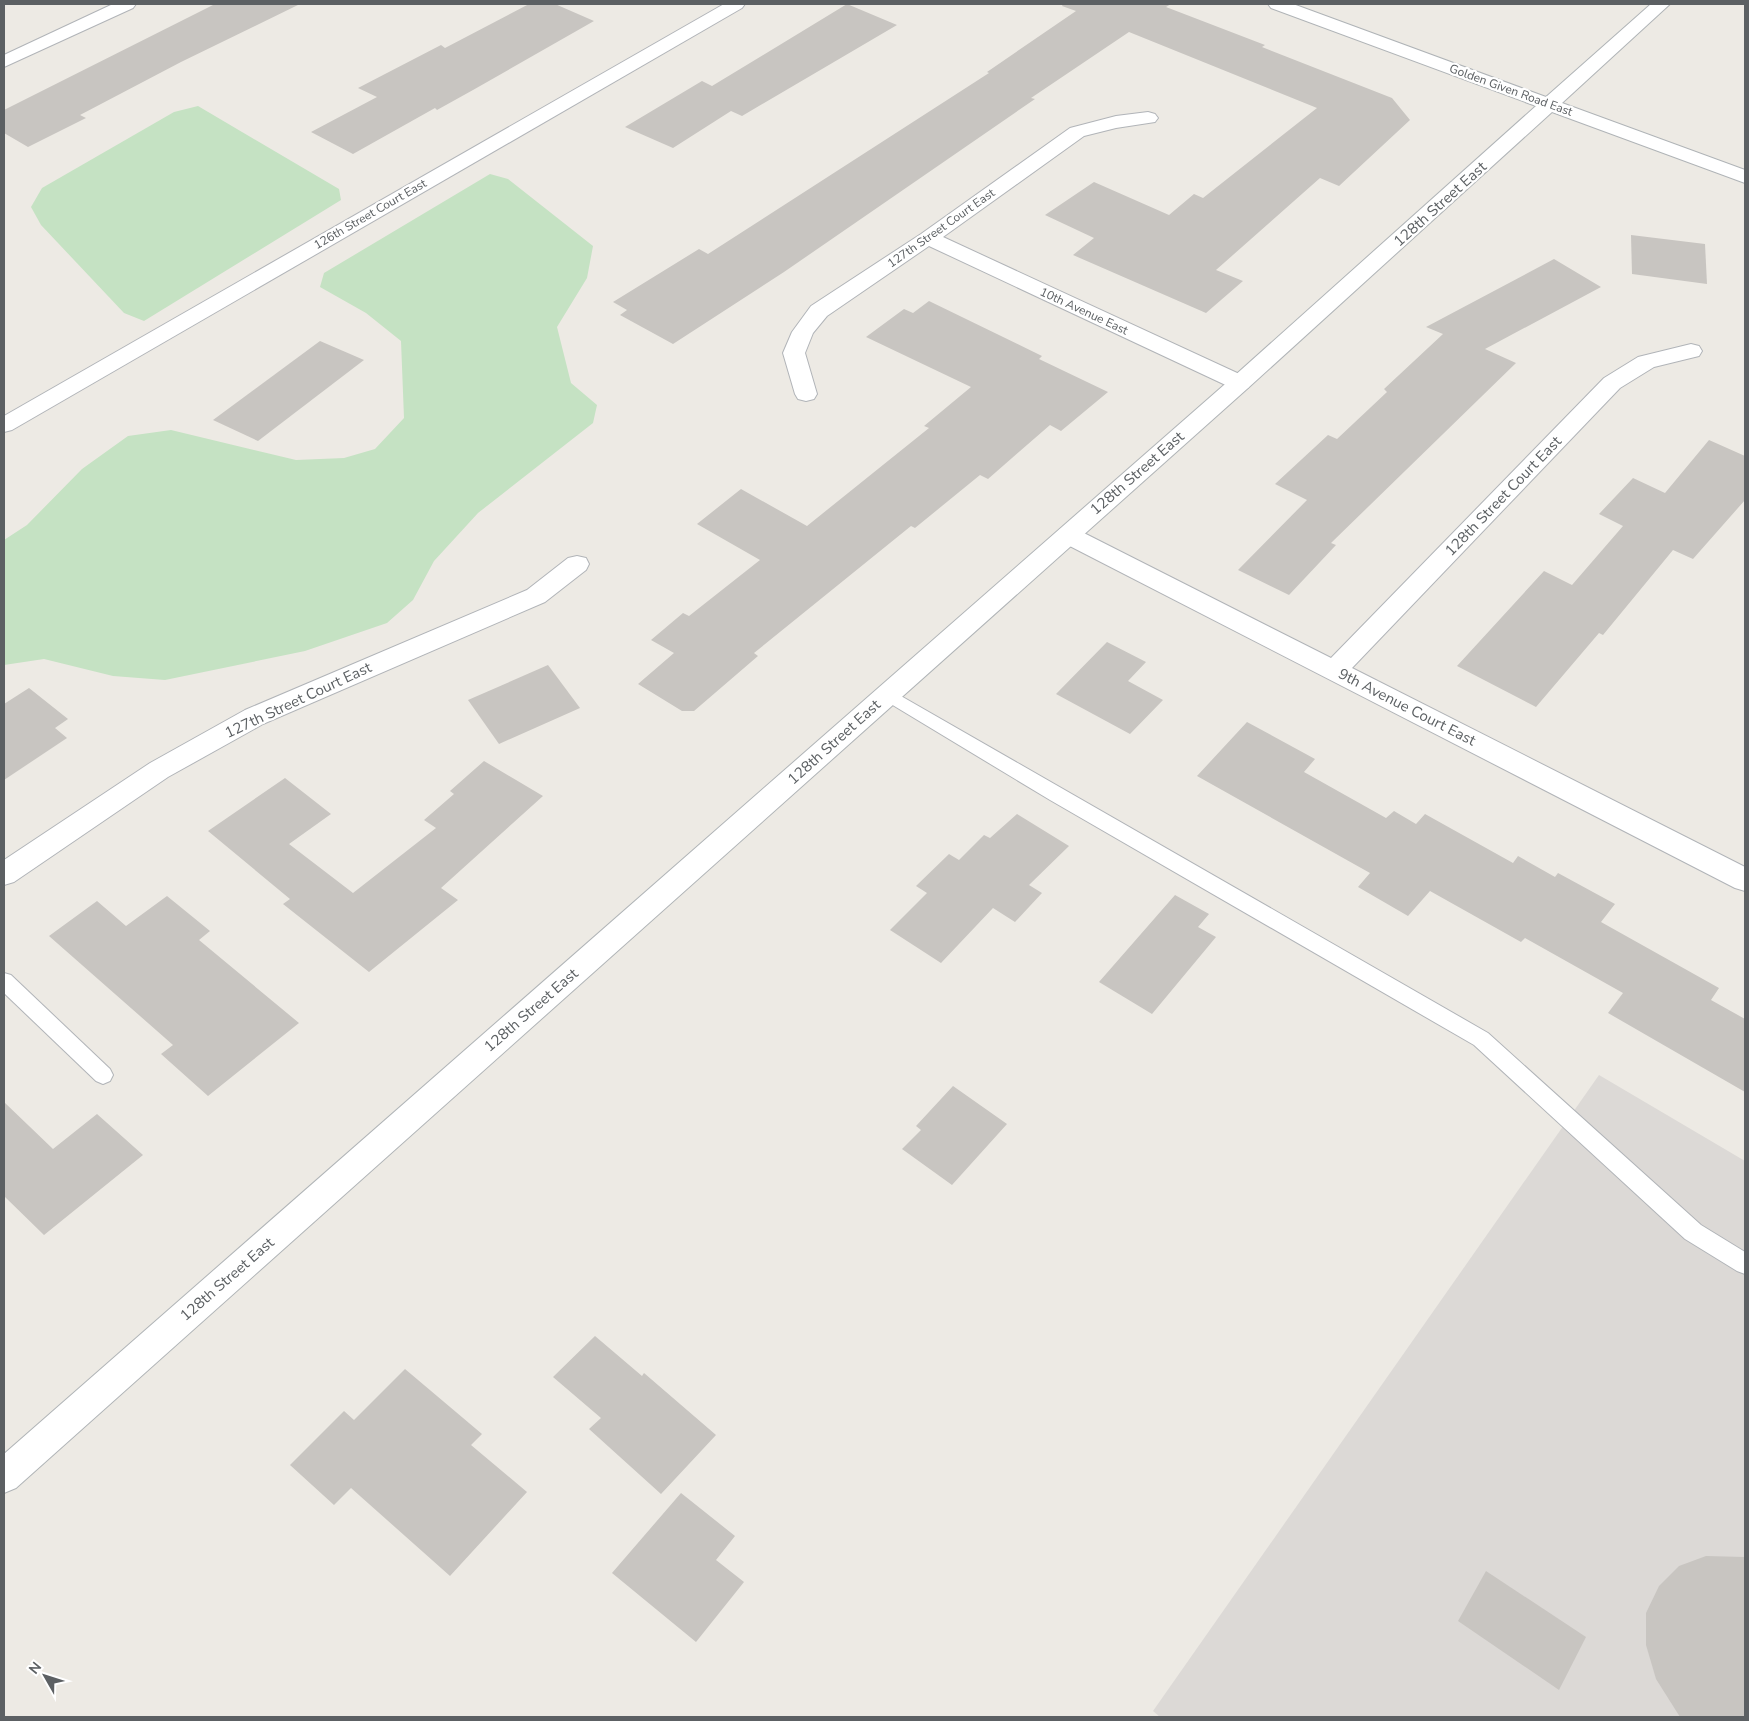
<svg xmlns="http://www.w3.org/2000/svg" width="1749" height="1721" viewBox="0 0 1749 1721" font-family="'Nunito Sans',sans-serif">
	<rect width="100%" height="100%" fill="#edeae4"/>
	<polygon fill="#dcd9d6" points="1599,1075 1745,1161 1745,1717 1160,1717 1153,1711"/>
	<g fill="#c5e2c3">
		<polygon points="198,106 339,189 341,200 144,321 124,313 41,225 31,207 42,188 174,112"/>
		<polygon points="490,174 508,179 593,246 587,278 557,327 571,383 597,405 593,423 478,513 434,561 413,600 387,623 305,651 165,680 113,676 44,659 4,665 4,540 27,525 82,469 128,436 171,430 296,460 344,458 375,449 404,418 401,341 366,313 320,287 324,273"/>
	</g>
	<g fill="#c8c5c1">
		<polygon points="215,4 300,4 181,62 80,115 86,118 28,147 4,133 4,110"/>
		<polygon points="529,4 555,4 594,21 473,90 437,110 435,108 353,154 311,132 377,97 358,88 441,45 445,48"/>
		<polygon points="847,4 897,25 742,116 731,111 673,148 625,127 702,81 712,86"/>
		<polygon points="1063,4 1171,4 1166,7 1265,45 1262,47 1392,98 1410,120 1339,186 1320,178 1216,270 1243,281 1206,313 1073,255 1094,238 1045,215 1094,182 1169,215 1194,194 1203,198 1317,108 1129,32 1031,98 1035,99 784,272 673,344 620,315 627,310 613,302 699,249 708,254 989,73 987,72 1076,11 1062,6"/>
		<polygon points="1631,235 1705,244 1707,284 1632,274"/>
		<polygon points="1554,259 1601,287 1485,349 1516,363 1331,543 1336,545 1289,595 1238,570 1307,500 1275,484 1328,435 1337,439 1387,392 1384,389 1443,334 1426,327"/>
		<polygon points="929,301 1042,356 1039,359 1108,392 1061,431 1050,425 988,479 980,475 915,528 911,526 754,653 758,656 694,711 682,711 638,684 674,653 651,640 683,613 689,616 760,560 697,524 741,489 807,526 929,428 924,426 971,387 866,337 904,309 913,313"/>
		<polygon points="320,341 364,360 258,441 213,420"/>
		<polygon points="1709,440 1745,456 1745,500 1693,559 1673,550 1603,635 1599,633 1536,707 1457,666 1544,571 1572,585 1623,526 1599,514 1633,478 1665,493"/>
		<polygon points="1107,642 1146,662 1128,681 1163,700 1130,734 1056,694"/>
		<polygon points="548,665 580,708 499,744 468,700"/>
		<polygon points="29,688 68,719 55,728 67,738 4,780 4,704"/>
		<polygon points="1247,722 1315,759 1304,772 1386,818 1394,811 1416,824 1425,814 1513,863 1518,856 1555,877 1558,873 1615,904 1601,922 1719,988 1711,1000 1745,1019 1745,1092 1608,1013 1623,993 1525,938 1521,942 1430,891 1408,916 1358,887 1370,873 1197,776"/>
		<polygon points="484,761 543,796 441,888 458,900 369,972 283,904 290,899 208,831 285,778 331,814 289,844 353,893 436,828 424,820 454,794 450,791"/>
		<polygon points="1017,814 1069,846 1029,885 1042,893 1015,922 993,908 941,963 890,930 927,893 916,886 949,854 959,860 984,835 990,838"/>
		<polygon points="1175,895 1209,914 1198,927 1216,937 1152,1014 1099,982"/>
		<polygon points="167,896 210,931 199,940 299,1023 208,1096 161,1054 173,1045 49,936 97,901 126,926"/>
		<polygon points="953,1086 1007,1124 952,1185 902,1149 921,1130 916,1126"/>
		<polygon points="4,1102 53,1149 97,1114 143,1155 44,1235 4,1196"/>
		<polygon points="595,1336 642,1376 644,1373 716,1435 661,1494 589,1429 601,1418 553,1377"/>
		<polygon points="405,1369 482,1434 471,1445 527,1492 450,1576 351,1488 334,1505 290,1465 344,1411 354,1420"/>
		<polygon points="681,1493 735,1536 716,1560 744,1582 696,1642 612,1573"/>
		<polygon points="1706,1556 1745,1557 1745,1717 1680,1717 1656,1679 1646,1645 1646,1613 1659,1586 1679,1566"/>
		<polygon points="1486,1571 1586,1637 1559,1690 1458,1621"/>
	</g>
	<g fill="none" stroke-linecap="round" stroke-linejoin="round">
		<defs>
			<g id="lane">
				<polygon points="887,688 1488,1033 1701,1225 1745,1252 1745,1274 1737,1271 1685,1239 1474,1045 1050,800 881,698 878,694 881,690"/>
				<polygon points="4,973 11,975 110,1069 113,1075 110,1081 103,1084 96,1081 4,993"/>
			</g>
			<g id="street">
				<polygon points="113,4 136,4 133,8 4,67 4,55"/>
				<polygon points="724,4 745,4 742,8 12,430 4,432 4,416"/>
				<polygon points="1148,112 1155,114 1158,118 1155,122 1116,128 1084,136 943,237 1248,378 1251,383 1248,388 1240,390 1232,388 929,246 827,316 813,333 805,353 817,394 814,399 806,401 798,399 795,394 783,353 792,332 811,306 921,234 1070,128 1116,116"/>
				<polygon points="1691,344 1699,346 1702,351 1699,356 1654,367 1620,388 1352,668 1745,867 1745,891 1735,888 1060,541 1056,535 1060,529 1068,527 1076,529 1331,658 1604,378 1638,357"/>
				<polygon points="577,556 586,558 589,564 586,570 545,602 263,724 168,777 14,882 4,885 4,860 150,763 245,710 527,590 568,558"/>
			</g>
			<polygon id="secondary" points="1268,4 1293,4 1546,97 1651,4 1670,4 1562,103 1745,170 1745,183 1552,112 1248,388 16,1488 4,1493 4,1454 1232,378 1536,106 1271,8"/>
		</defs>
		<use href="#lane" stroke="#b1b4b8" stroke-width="2"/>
		<use href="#street" stroke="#b1b4b8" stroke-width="2"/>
		<use href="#secondary" stroke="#b0b4b7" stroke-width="2"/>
		<use href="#lane" fill="#fff" fill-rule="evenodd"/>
		<use href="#street" fill="#fff" fill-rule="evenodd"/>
		<use href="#secondary" fill="#fff" fill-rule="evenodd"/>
	</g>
	<g text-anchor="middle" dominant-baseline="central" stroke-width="4.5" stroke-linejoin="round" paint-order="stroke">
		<g font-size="12" fill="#5c6063" stroke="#fff">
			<text transform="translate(1511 90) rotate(20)">Golden Given Road East</text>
			<text transform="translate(370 214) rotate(-30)">126th Street Court East</text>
			<text transform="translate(941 228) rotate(-35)">127th Street Court East</text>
			<text transform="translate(1084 311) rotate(25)">10th Avenue East</text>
		</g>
		<g font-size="15" fill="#5c6063" stroke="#fff">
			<text transform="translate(1440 204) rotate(-42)">128th Street East</text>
			<text transform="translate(1137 473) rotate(-41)">128th Street East</text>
			<text transform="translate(1503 496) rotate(-46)">128th Street Court East</text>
			<text transform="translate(298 700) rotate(-25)">127th Street Court East</text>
			<text transform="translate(1407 707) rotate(27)">9th Avenue Court East</text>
			<text transform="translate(834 742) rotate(-42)">128th Street East</text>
			<text transform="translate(531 1010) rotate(-41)">128th Street East</text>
			<text transform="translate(227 1279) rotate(-41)">128th Street East</text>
		</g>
	</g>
	<rect width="1749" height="1721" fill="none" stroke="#5c6063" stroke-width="10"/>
	<g transform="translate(45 1676) rotate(309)" stroke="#ffffff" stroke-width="4" paint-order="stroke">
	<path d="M0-4L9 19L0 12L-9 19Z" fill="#5c6063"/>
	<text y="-8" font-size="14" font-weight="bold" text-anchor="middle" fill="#5c6063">N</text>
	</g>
</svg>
